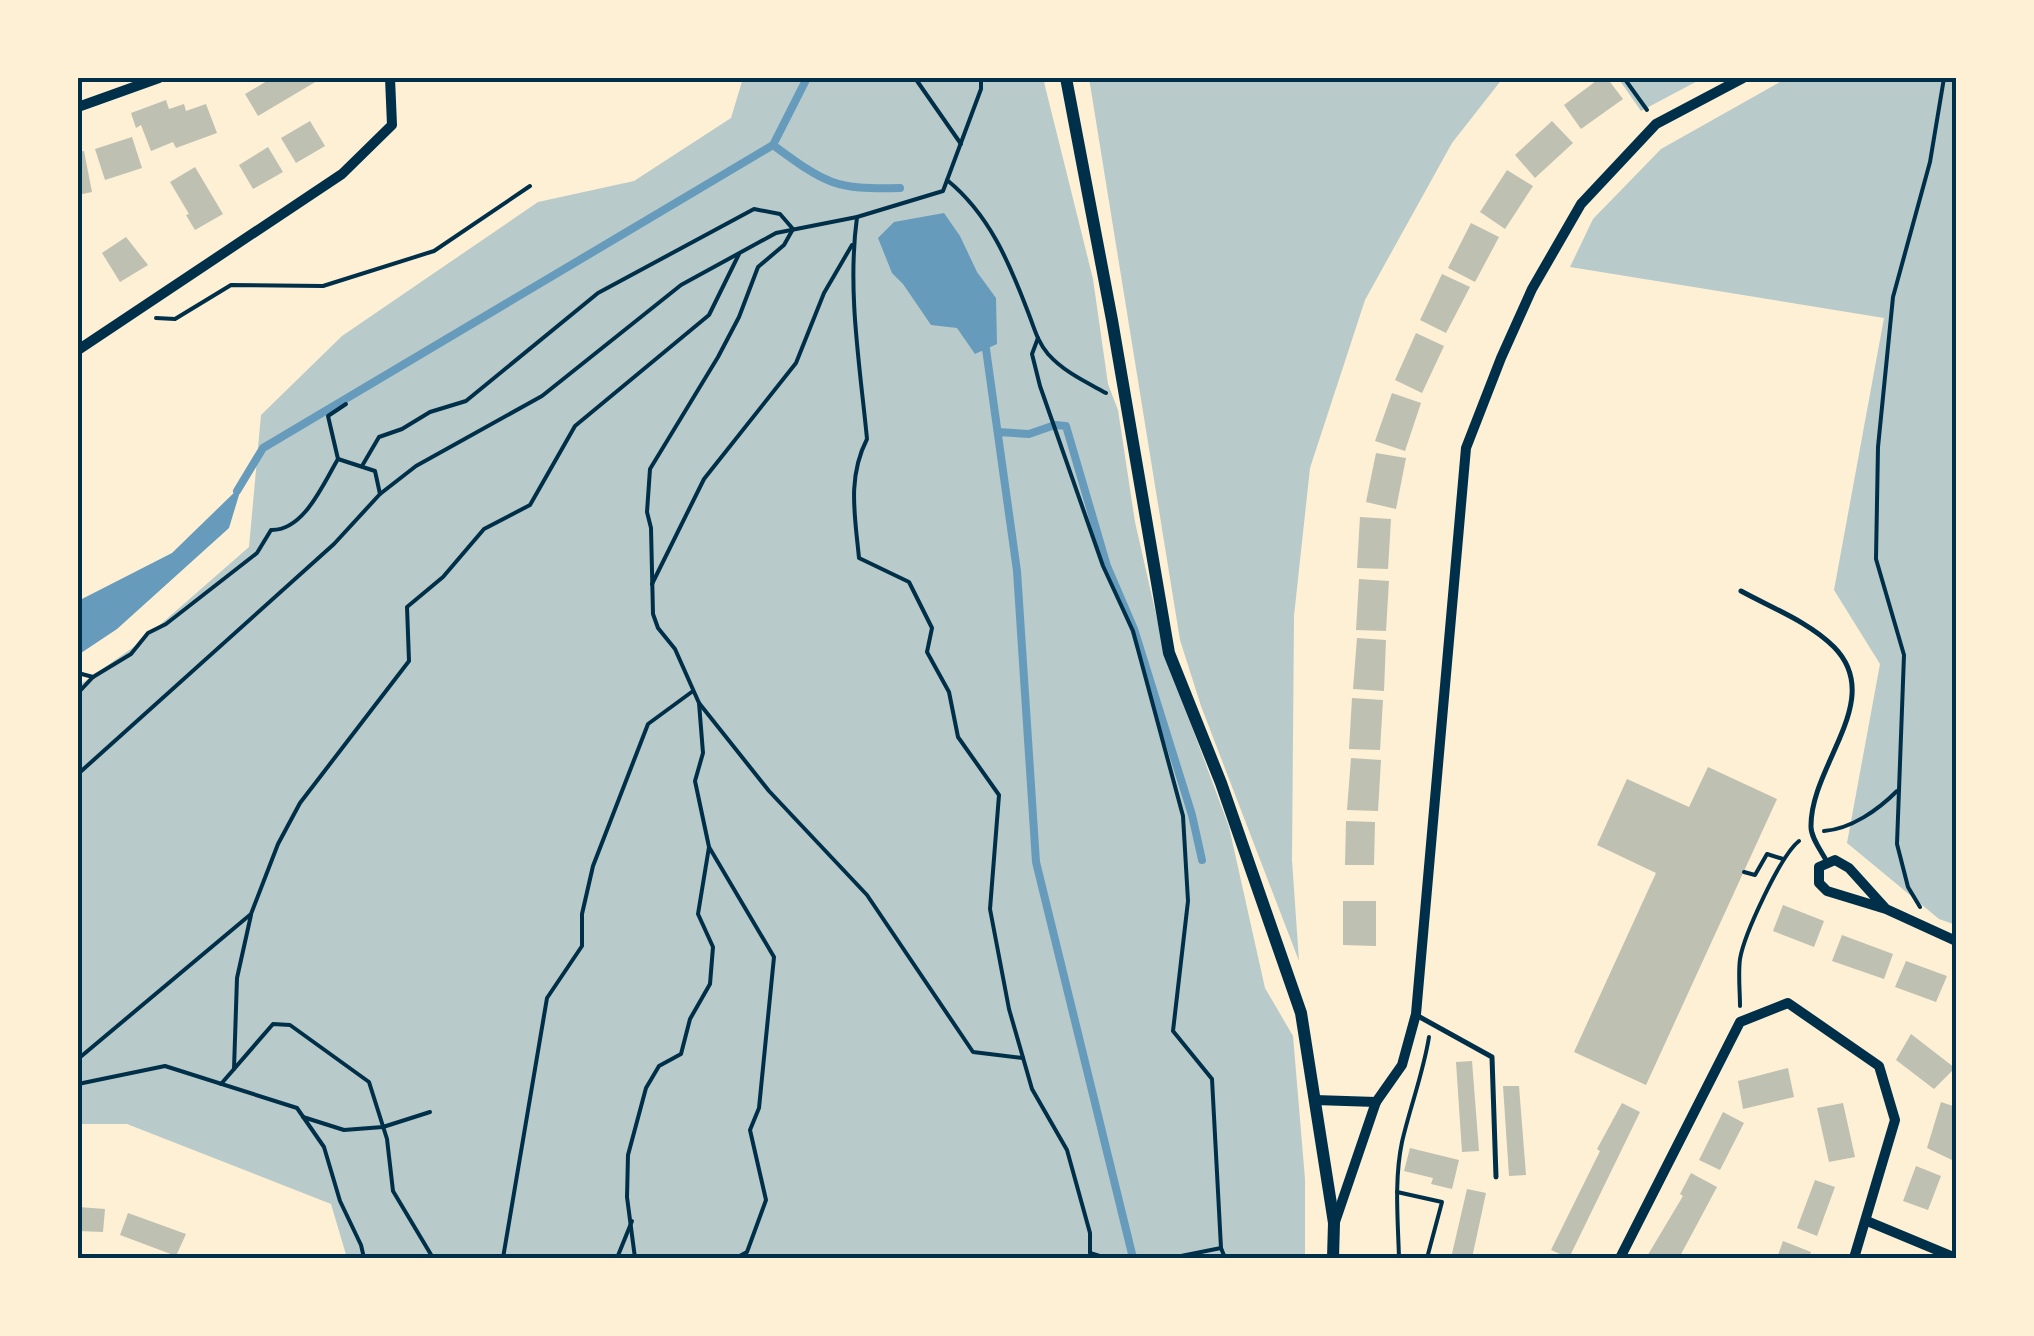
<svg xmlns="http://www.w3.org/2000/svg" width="2034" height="1336" viewBox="0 0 2034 1336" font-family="Raleway,sans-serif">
	<rect width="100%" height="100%" fill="#fdf0d5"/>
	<g fill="#b9caca">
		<polygon points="743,78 1043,78 1093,279 1108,384 1118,410 1135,522 1165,654 1229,827 1265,988 1293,1036 1305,1179 1305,1258 347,1258 331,1204 127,1124 78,1124 78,686 138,644 249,547 261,415 342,336 538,202 634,181 731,118"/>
		<polygon points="1089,78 1503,78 1452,143 1365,300 1310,468 1294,616 1292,860 1299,961 1201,706 1180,640"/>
		<polygon points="1618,78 1703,78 1641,111"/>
		<polygon points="1787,78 1956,78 1956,925 1939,919 1847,843 1880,664 1834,590 1884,318 1570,267 1593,219 1661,149"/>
	</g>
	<g fill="#669bbc">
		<polygon points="944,213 960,236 977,272 996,298 997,344 975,354 957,328 931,325 903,284 892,273 878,238 894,222"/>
		<polygon points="242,485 229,528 117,629 78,655 78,601 172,553"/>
	</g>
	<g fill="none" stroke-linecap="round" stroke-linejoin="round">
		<g stroke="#669bbc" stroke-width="8">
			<path d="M773 145C825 183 834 190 900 188"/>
			<polyline points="986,349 1017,571 1036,862 1133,1258"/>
			<polyline points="998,432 1029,434 1055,425 1066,426 1107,566 1134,629 1192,815 1202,860"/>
			<polyline points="237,491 263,448 773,145 807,78"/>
		</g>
	</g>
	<g fill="#bec0b2">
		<polygon points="272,78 322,78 258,116 245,94"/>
		<polygon points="1600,78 1607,78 1623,99 1581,129 1564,105"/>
		<polygon points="166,100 169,109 184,104 186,111 206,104 217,133 176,148 173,142 151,151 141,125 136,128 131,113"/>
		<polygon points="310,121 325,146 296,163 281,138"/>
		<polygon points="1552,121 1573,143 1535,178 1515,155"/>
		<polygon points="132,137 142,168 105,180 95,149"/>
		<polygon points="268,147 283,172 253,189 239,165"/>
		<polygon points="84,151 92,192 78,195 78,152"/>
		<polygon points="195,167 223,214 195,230 186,215 189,214 170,182"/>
		<polygon points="1507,170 1533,186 1505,229 1480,212"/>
		<polygon points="1471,223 1499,237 1475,282 1448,268"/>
		<polygon points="126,237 148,265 120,282 102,253"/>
		<polygon points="1442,274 1470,287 1446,333 1420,320"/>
		<polygon points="1416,333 1444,346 1422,393 1395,380"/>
		<polygon points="1392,393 1421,403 1405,451 1375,441"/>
		<polygon points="1376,453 1406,458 1396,509 1366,502"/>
		<polygon points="1360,517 1391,519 1388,569 1357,568"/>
		<polygon points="1359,579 1389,581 1386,631 1356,630"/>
		<polygon points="1357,638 1386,640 1384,691 1353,689"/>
		<polygon points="1352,698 1383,700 1380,750 1349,749"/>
		<polygon points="1351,758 1381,760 1378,811 1347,810"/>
		<polygon points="1708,767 1777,799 1646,1085 1574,1052 1656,873 1597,845 1627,779 1689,807"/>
		<polygon points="1346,821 1375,822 1374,865 1345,865"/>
		<polygon points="1343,901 1376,901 1376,946 1343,945"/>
		<polygon points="1783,905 1824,921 1814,947 1773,931"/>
		<polygon points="1842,935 1893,954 1884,979 1832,961"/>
		<polygon points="1906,961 1947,976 1936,1002 1895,987"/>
		<polygon points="1911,1034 1955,1068 1934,1089 1896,1060"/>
		<polygon points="1472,1061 1479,1151 1462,1152 1456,1062"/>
		<polygon points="1788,1068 1794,1097 1743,1109 1738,1081"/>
		<polygon points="1503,1086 1519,1086 1526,1175 1509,1176"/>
		<polygon points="1941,1102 1956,1107 1954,1161 1927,1148"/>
		<polygon points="1622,1103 1640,1112 1569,1258 1551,1250 1600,1151 1597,1149"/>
		<polygon points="1843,1103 1855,1157 1829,1162 1817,1108"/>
		<polygon points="1723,1112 1744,1123 1720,1170 1699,1160"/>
		<polygon points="1410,1148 1459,1160 1452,1189 1431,1184 1433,1178 1404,1171"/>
		<polygon points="1916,1166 1941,1176 1928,1210 1903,1201"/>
		<polygon points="1691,1173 1717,1187 1679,1258 1646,1258 1683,1196 1680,1194"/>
		<polygon points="1815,1180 1835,1187 1817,1236 1797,1228"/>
		<polygon points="1467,1189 1486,1193 1472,1258 1451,1258"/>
		<polygon points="78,1207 105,1209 103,1232 78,1231"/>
		<polygon points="128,1213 186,1234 176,1256 120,1235"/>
		<polygon points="1783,1241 1811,1252 1809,1258 1777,1258"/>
	</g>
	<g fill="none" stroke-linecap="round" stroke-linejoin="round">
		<g stroke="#003049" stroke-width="4">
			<polyline points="915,78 961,144"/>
			<polyline points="1624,78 1647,110"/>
			<path d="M947 180C989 214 1009 262 1028 312 1034 327 1037 341 1048 354 1064 372 1086 382 1106 393"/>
			<path d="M857 217C847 291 860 366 867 439 847 478 855 516 859 558L909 582 932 628 927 652 949 692 958 737 999 795 990 909 1009 1009 1032 1089 1067 1150 1090 1233V1253L1106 1258"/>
			<polyline points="156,318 175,319 231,285 323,286 434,251 530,186"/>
			<polyline points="1038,338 1032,354 1040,386 1103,566 1133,631 1183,816 1188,901 1173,1031 1212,1079 1221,1248 1225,1258"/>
			<polyline points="338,459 328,416 346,404"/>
			<polyline points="362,466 379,437 402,429 430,412 466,401 598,293 754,209 780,214 793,229"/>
			<polyline points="652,584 704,479 796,363 824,293 852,245"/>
			<polyline points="78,673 93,677"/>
			<path d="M78 693 93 677 131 654 148 633 166 624 257 553 271 530C304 531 323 484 338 459L375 471 380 494"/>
			<polyline points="699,703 769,791 867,895 973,1052 1023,1058"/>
			<polyline points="78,774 334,544 380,494 416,466 542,396 681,285 776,233 857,217 943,191 981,89 981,78"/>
			<path d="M1824 831C1851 829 1878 810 1897 791"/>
			<polyline points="709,847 774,957 759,1108 750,1130 766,1200 747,1252 736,1258"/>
			<polyline points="1744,872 1755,875 1767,854 1783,859"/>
			<polyline points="1920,907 1908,887 1897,844 1904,655 1876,559 1878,447 1893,297 1930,162 1944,78"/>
			<path d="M1740 1006C1740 991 1738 974 1740 959 1744 935 1780 856 1799 841"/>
			<polyline points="78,1059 251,914 278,844 300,803 409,661 407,607 443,577 484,529 530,505 575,426 709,315 739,254"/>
			<polyline points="234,1069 237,978 251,915"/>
			<polyline points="78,1084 165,1066 297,1108 324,1147 340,1201 361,1245 364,1258"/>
			<polyline points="221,1084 273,1024 290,1025 369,1082 387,1139 393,1191 433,1258"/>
			<polyline points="303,1117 344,1130 383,1127 430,1112"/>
			<polyline points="1397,1192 1442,1202 1427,1258"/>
			<polyline points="503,1258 547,998 582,946 582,914 593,866 648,724 693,691"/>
			<polyline points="617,1258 632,1221"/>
			<polyline points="635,1258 627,1197 628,1155 646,1088 659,1066 681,1054 690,1019 710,984 713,947 698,914 709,847 695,781 703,753 699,703 675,649 658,628 653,614 651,528 647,512 650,469 718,357 739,317 758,267 784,245 793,229"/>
			<polyline points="1171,1258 1221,1248"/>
			<path d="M1399 1258C1398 1221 1394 1180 1402 1142 1410 1107 1423 1074 1429 1037"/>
		</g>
		<g stroke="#003049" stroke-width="5">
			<path d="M1741 591C1772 608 1809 622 1834 647 1886 700 1810 765 1811 827 1811 838 1822 852 1827 862"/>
			<polyline points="1418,1016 1492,1057 1496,1177"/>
		</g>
		<g stroke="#003049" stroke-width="10">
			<polyline points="78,107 159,78"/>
			<polyline points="78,350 342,174 392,125 390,78"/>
			<polyline points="1886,909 1849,868 1835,860 1819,867 1819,883 1827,891 1886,909 1956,941"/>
			<polyline points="1315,1100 1376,1102"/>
			<polyline points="1867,1221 1956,1258"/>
			<polyline points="1335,1222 1376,1102 1402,1065 1416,1014 1466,448 1501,358 1532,289 1581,204 1656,124 1743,78"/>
			<polyline points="1620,1258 1740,1022 1788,1003 1879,1066 1895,1120 1854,1258"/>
		</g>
		<polyline stroke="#003049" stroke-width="12" points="1066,78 1112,320 1169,653 1221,783 1301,1013 1334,1223 1333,1258"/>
	</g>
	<rect width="2034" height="1336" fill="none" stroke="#fdf0d5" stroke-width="160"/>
	<rect x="80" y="80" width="1874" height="1176" fill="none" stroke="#003049" stroke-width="4"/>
</svg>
